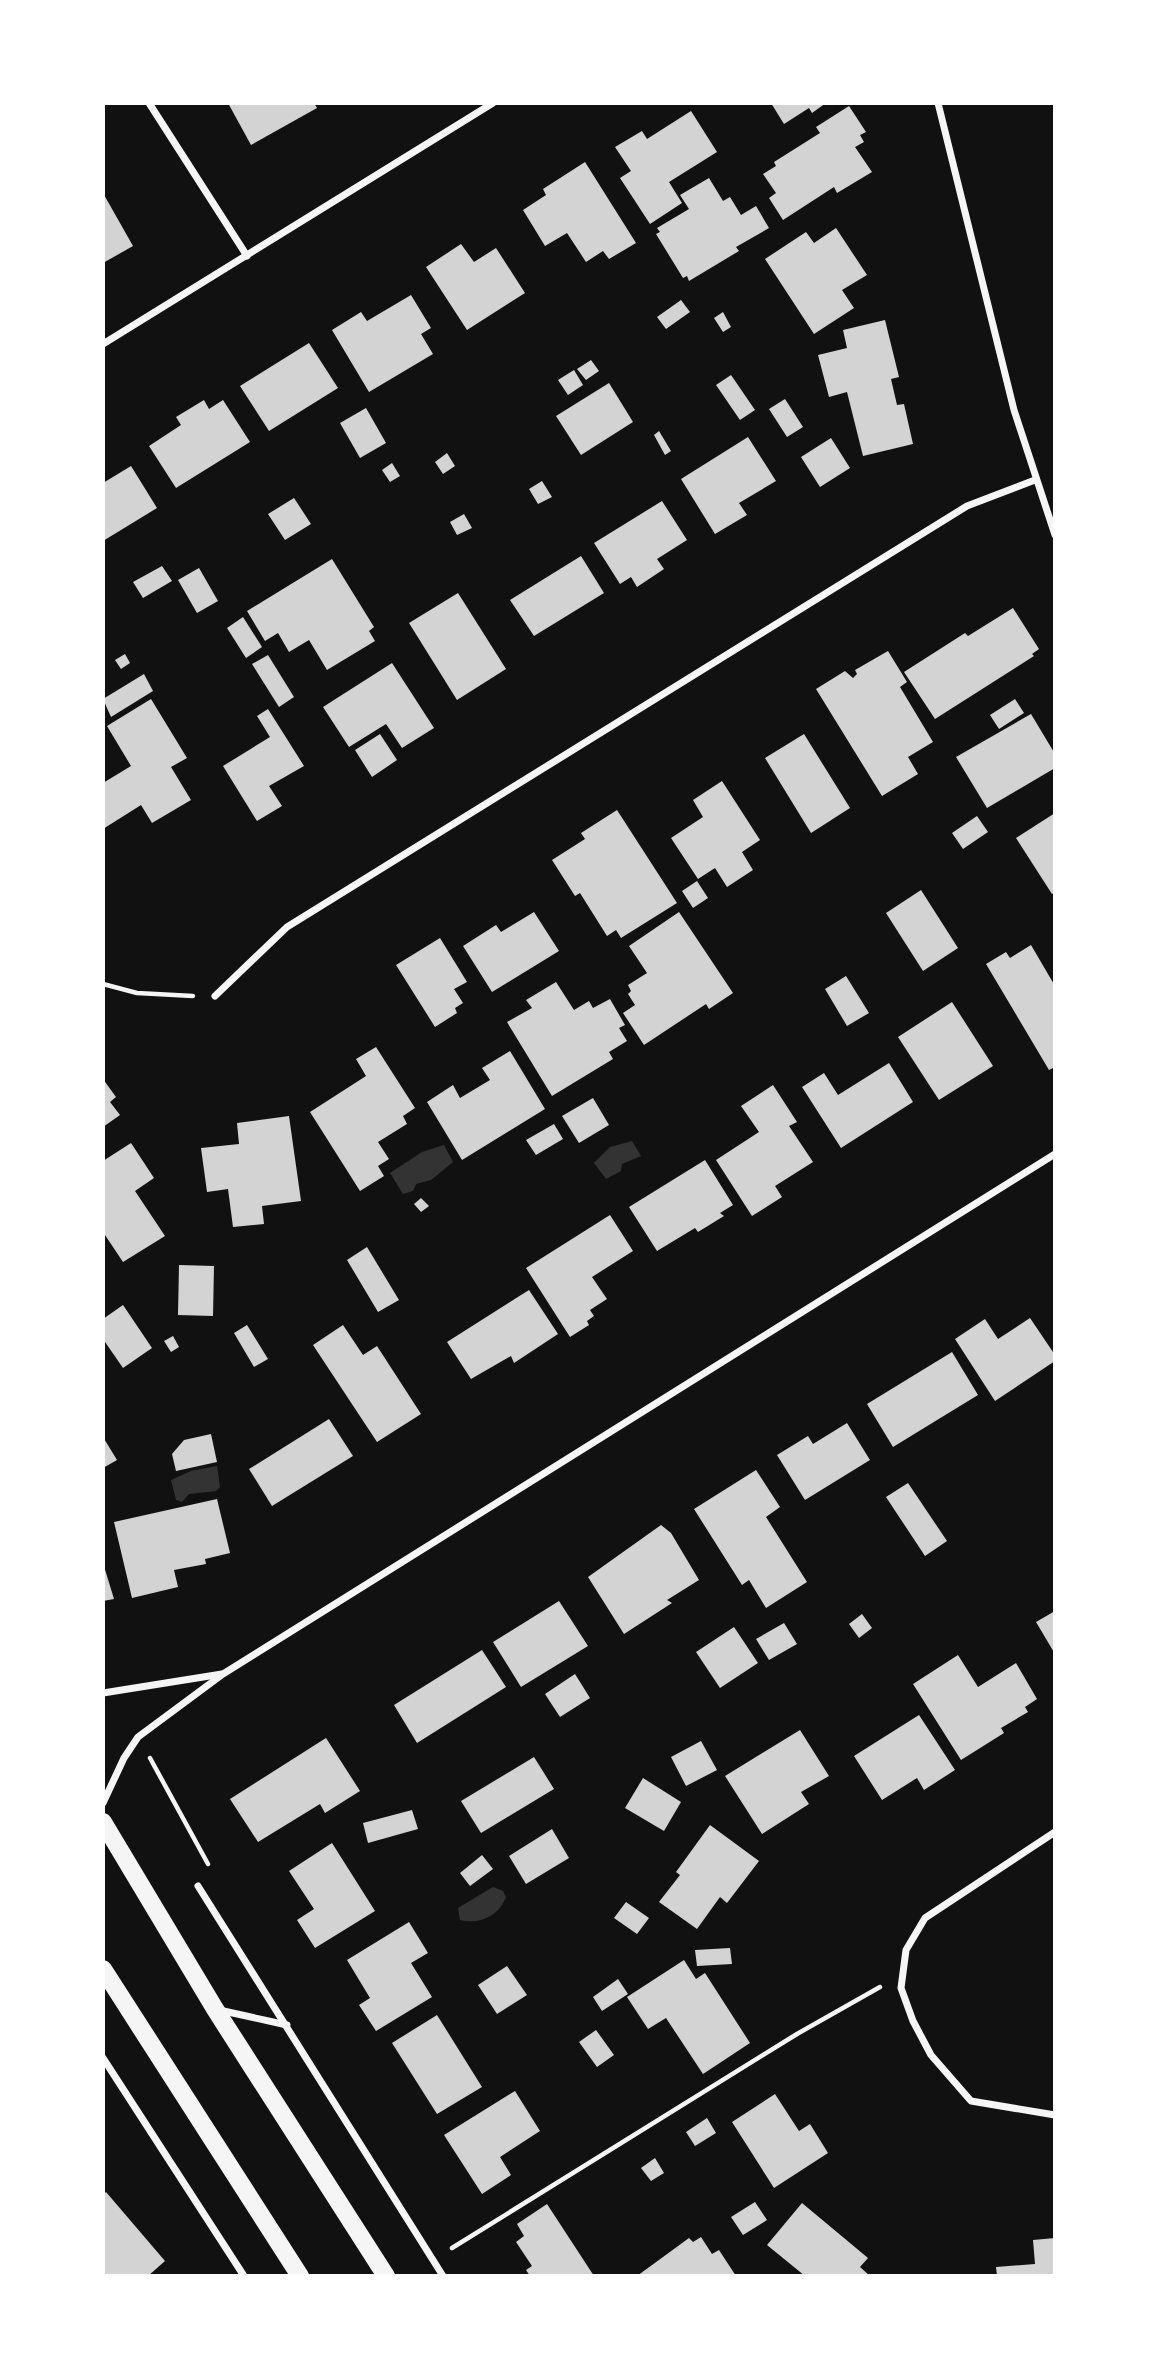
<svg xmlns="http://www.w3.org/2000/svg" width="1158" height="2379" viewBox="0 0 1158 2379" font-family="Commissioner,sans-serif">
	<rect width="100%" height="100%" fill="#111"/>
	<g fill="#333">
		<polygon points="632,1141 641,1156 622,1164 621,1171 606,1179 594,1163 610,1147"/>
		<polygon points="444,1145 453,1162 431,1180 416,1184 413,1191 403,1194 390,1173 422,1152"/>
		<polygon points="217,1466 220,1487 216,1491 189,1494 182,1502 176,1500 171,1480 191,1471"/>
		<path d="M493 1887 503 1891 506 1897C499 1916 479 1925 460 1920L458 1908Z"/>
	</g>
	<g fill="#d3d3d3">
		<polygon points="228,103 314,103 317,108 251,145"/>
		<polygon points="771,103 826,103 812,113 809,108 784,124"/>
		<polygon points="849,106 866,132 860,135 864,142 855,147 872,172 837,193 834,187 783,220 769,198 776,193 763,174 776,166 774,162 820,133 816,127"/>
		<polygon points="691,111 717,152 669,182 682,203 650,224 620,178 631,171 615,147 642,131 647,139"/>
		<polygon points="585,162 636,243 609,259 603,251 586,262 567,233 545,246 523,210 546,195 543,189"/>
		<polygon points="709,178 723,201 730,197 741,215 756,206 769,228 736,247 739,251 689,281 687,276 683,278 656,234 660,232 657,228 689,209 680,195"/>
		<polygon points="103,193 133,246 103,263"/>
		<polygon points="836,228 867,275 842,290 854,308 814,334 765,259 806,232 814,243"/>
		<polygon points="461,244 474,262 496,248 525,293 467,330 426,267"/>
		<polygon points="411,295 431,328 421,334 433,354 369,392 332,330 361,312 367,321"/>
		<polygon points="681,300 690,312 666,329 657,317"/>
		<polygon points="723,312 731,327 723,332 714,318"/>
		<polygon points="885,320 899,377 891,379 897,405 904,404 913,444 863,456 847,392 829,397 818,355 847,348 843,330"/>
		<polygon points="309,343 338,388 269,431 240,386"/>
		<polygon points="591,360 599,371 586,380 577,369"/>
		<polygon points="574,370 583,385 568,395 558,380"/>
		<polygon points="731,375 755,410 740,420 716,385"/>
		<polygon points="609,383 633,422 581,455 556,416"/>
		<polygon points="785,399 803,427 787,437 769,409"/>
		<polygon points="204,400 209,409 223,400 250,442 176,488 149,446 181,425 176,417"/>
		<polygon points="366,408 386,443 360,458 340,423"/>
		<polygon points="659,431 671,451 665,455 654,435"/>
		<polygon points="748,437 776,481 739,503 747,515 715,534 681,479"/>
		<polygon points="831,438 850,468 820,487 801,457"/>
		<polygon points="447,453 455,466 443,474 435,462"/>
		<polygon points="392,463 400,476 390,482 382,470"/>
		<polygon points="131,466 157,508 103,541 103,483"/>
		<polygon points="542,481 552,497 538,504 529,489"/>
		<polygon points="294,498 311,524 285,540 268,514"/>
		<polygon points="662,501 687,540 657,559 664,569 637,587 631,577 620,584 594,543"/>
		<polygon points="464,514 472,528 457,535 450,522"/>
		<polygon points="581,556 604,593 534,636 510,600"/>
		<polygon points="332,559 374,627 369,631 375,641 327,670 309,640 289,652 278,633 265,641 247,611"/>
		<polygon points="162,566 172,581 143,598 133,582"/>
		<polygon points="199,568 218,601 197,613 178,580"/>
		<polygon points="458,593 506,669 457,700 409,623"/>
		<polygon points="1013,608 1039,649 1032,654 1034,656 935,719 904,672 965,633 968,636"/>
		<polygon points="243,617 262,647 246,658 227,628"/>
		<polygon points="888,651 907,682 900,687 933,742 908,757 918,774 882,796 816,689 845,671 853,678 857,674 855,670"/>
		<polygon points="125,654 130,663 121,669 115,660"/>
		<polygon points="268,655 294,697 279,707 252,664"/>
		<polygon points="392,663 434,728 402,748 386,724 349,747 323,707"/>
		<polygon points="144,674 153,691 111,717 103,699"/>
		<polygon points="151,699 187,758 171,767 191,800 152,823 141,805 103,829 103,783 131,766 107,726"/>
		<polygon points="1015,699 1024,713 999,729 990,715"/>
		<polygon points="268,709 304,766 269,786 282,806 257,821 223,766 270,737 257,716"/>
		<polygon points="1031,714 1055,754 1055,768 987,808 956,757"/>
		<polygon points="380,734 397,760 372,777 355,750"/>
		<polygon points="804,734 850,808 811,833 765,758"/>
		<polygon points="722,781 760,840 742,852 753,870 727,887 715,868 698,879 671,838 703,817 693,800"/>
		<polygon points="617,810 677,903 621,938 616,930 607,936 580,893 575,896 552,860 585,839 581,833"/>
		<polygon points="1055,813 1055,892 1052,894 1016,838"/>
		<polygon points="977,816 988,832 963,849 952,833"/>
		<polygon points="697,881 708,898 693,908 682,891"/>
		<polygon points="921,890 958,948 923,971 886,913"/>
		<polygon points="534,912 559,951 492,992 463,946 496,925 501,932"/>
		<polygon points="679,912 733,993 709,1009 706,1004 644,1045 623,1013 635,1005 628,994 631,991 628,985 647,973 629,946"/>
		<polygon points="440,938 467,982 454,989 463,1003 455,1008 457,1013 435,1027 396,965"/>
		<polygon points="1031,945 1055,986 1055,1067 1049,1070 986,964 1006,952 1010,958"/>
		<polygon points="846,976 869,1013 847,1026 825,989"/>
		<polygon points="556,982 574,1010 589,1001 593,1008 610,999 625,1025 619,1028 627,1041 609,1052 613,1059 552,1096 507,1022 532,1008 526,1000"/>
		<polygon points="952,1002 993,1066 939,1100 898,1037"/>
		<polygon points="376,1047 415,1108 403,1116 407,1124 378,1142 389,1159 378,1166 384,1176 360,1191 310,1112 366,1076 356,1059"/>
		<polygon points="510,1051 545,1109 462,1160 427,1102 453,1085 460,1098 490,1080 482,1068"/>
		<polygon points="889,1063 913,1102 841,1148 802,1087 824,1073 838,1095"/>
		<polygon points="103,1079 116,1097 110,1102 120,1115 103,1127"/>
		<polygon points="773,1085 797,1122 789,1126 813,1162 775,1186 782,1197 752,1216 716,1160 759,1132 741,1106"/>
		<polygon points="593,1098 609,1125 579,1143 562,1116"/>
		<polygon points="289,1116 301,1201 262,1206 264,1224 233,1227 228,1189 207,1192 201,1148 239,1144 237,1123"/>
		<polygon points="554,1124 563,1139 536,1155 526,1140"/>
		<polygon points="131,1143 154,1178 135,1191 165,1236 123,1262 103,1232 103,1161"/>
		<polygon points="705,1160 733,1205 720,1213 724,1216 698,1232 695,1228 657,1251 629,1207"/>
		<polygon points="421,1198 429,1206 421,1212 414,1204"/>
		<polygon points="610,1215 633,1251 592,1277 607,1299 590,1310 594,1316 587,1321 589,1325 570,1337 526,1268"/>
		<polygon points="367,1247 399,1300 378,1312 347,1260"/>
		<polygon points="179,1265 214,1266 213,1316 178,1315"/>
		<polygon points="529,1290 558,1334 514,1363 511,1356 471,1379 447,1342"/>
		<polygon points="123,1305 152,1348 123,1368 103,1339 103,1319"/>
		<polygon points="1030,1318 1055,1355 1055,1361 995,1401 955,1339 985,1319 998,1339"/>
		<polygon points="247,1325 268,1359 254,1367 234,1333"/>
		<polygon points="343,1325 363,1355 377,1346 421,1414 377,1442 313,1345"/>
		<polygon points="173,1336 179,1347 171,1352 164,1341"/>
		<polygon points="952,1352 978,1395 893,1447 867,1404"/>
		<polygon points="329,1419 353,1456 272,1506 249,1469"/>
		<polygon points="847,1423 870,1460 805,1500 777,1455 808,1436 813,1444"/>
		<polygon points="211,1434 217,1462 176,1471 172,1454 184,1440"/>
		<polygon points="103,1437 117,1460 103,1468"/>
		<polygon points="756,1470 780,1507 766,1517 807,1582 766,1608 749,1580 742,1585 694,1509"/>
		<polygon points="908,1483 947,1541 925,1556 886,1497"/>
		<polygon points="217,1499 230,1553 205,1559 206,1564 174,1570 178,1587 132,1598 114,1522"/>
		<polygon points="661,1525 671,1533 699,1580 667,1600 672,1603 624,1634 588,1577"/>
		<polygon points="103,1563 114,1599 103,1601"/>
		<polygon points="559,1601 588,1646 521,1687 493,1642"/>
		<polygon points="1055,1611 1055,1654 1036,1622"/>
		<polygon points="862,1614 872,1628 859,1638 849,1624"/>
		<polygon points="784,1623 797,1644 769,1660 756,1639"/>
		<polygon points="734,1627 758,1663 720,1688 696,1652"/>
		<polygon points="482,1650 506,1687 417,1743 394,1705"/>
		<polygon points="958,1655 978,1687 1016,1663 1037,1699 1025,1707 1028,1712 1001,1728 1004,1733 961,1760 913,1684"/>
		<polygon points="575,1674 590,1698 560,1717 545,1694"/>
		<polygon points="919,1715 955,1770 924,1790 917,1778 882,1800 854,1756"/>
		<polygon points="800,1730 829,1776 801,1792 809,1804 762,1834 725,1776"/>
		<polygon points="326,1738 360,1791 325,1813 320,1804 258,1842 230,1799"/>
		<polygon points="701,1741 717,1770 686,1786 671,1757"/>
		<polygon points="534,1757 554,1789 481,1833 461,1801"/>
		<polygon points="643,1778 681,1802 664,1831 625,1808"/>
		<polygon points="412,1810 418,1829 368,1843 363,1823"/>
		<polygon points="710,1825 759,1861 727,1903 720,1897 697,1929 659,1902 680,1875 676,1872"/>
		<polygon points="552,1829 569,1858 526,1884 509,1856"/>
		<polygon points="332,1843 375,1911 315,1948 297,1920 314,1909 289,1871"/>
		<polygon points="482,1855 493,1869 470,1886 460,1873"/>
		<polygon points="626,1902 649,1918 637,1934 614,1918"/>
		<polygon points="409,1922 428,1953 411,1963 432,1997 376,2031 359,2005 370,1998 347,1960"/>
		<polygon points="730,1948 732,1964 697,1966 695,1950"/>
		<polygon points="684,1960 696,1979 705,1973 750,2043 703,2074 666,2018 648,2029 627,1997"/>
		<polygon points="507,1966 527,1995 497,2014 478,1985"/>
		<polygon points="618,1979 628,1994 602,2011 593,1997"/>
		<polygon points="437,2015 482,2087 437,2114 392,2043"/>
		<polygon points="596,2030 614,2055 597,2067 579,2042"/>
		<polygon points="515,2091 540,2131 500,2157 511,2175 482,2194 444,2135"/>
		<polygon points="775,2094 799,2131 810,2124 828,2153 774,2188 732,2122"/>
		<polygon points="707,2118 716,2133 695,2146 686,2132"/>
		<polygon points="655,2158 664,2173 651,2181 641,2168"/>
		<polygon points="106,2192 165,2261 148,2276 103,2276 103,2195"/>
		<polygon points="755,2202 767,2220 743,2235 731,2217"/>
		<polygon points="802,2203 868,2258 860,2267 870,2276 805,2276 767,2245"/>
		<polygon points="547,2204 594,2276 530,2276 526,2270 532,2266 516,2242 524,2236 517,2224"/>
		<polygon points="701,2237 712,2254 719,2250 736,2276 637,2276 689,2238 693,2242"/>
		<polygon points="1055,2238 1055,2276 997,2276 996,2267 1035,2264 1033,2240"/>
	</g>
	<g fill="none" stroke-linecap="round" stroke-linejoin="round">
		<g stroke="#f5f5f5" stroke-width="4.5">
			<polyline points="103,984 137,993 193,996"/>
			<polyline points="150,1758 208,1864"/>
			<polyline points="452,2248 797,2034 880,1987"/>
		</g>
		<g stroke="#f5f5f5" stroke-width="7">
			<polyline points="149,103 247,256"/>
			<polyline points="938,103 1014,410 1055,535"/>
			<polyline points="103,344 493,103"/>
			<polyline points="215,996 287,927 967,506 1035,480"/>
			<polyline points="103,1693 222,1674"/>
			<polyline points="103,1803 124,1758 138,1737 223,1674 1055,1154"/>
			<polyline points="1055,1832 925,1918 906,1950 901,1988 913,2021 931,2055 971,2101 1055,2115"/>
			<polyline points="198,1886 443,2276"/>
			<polyline points="219,2010 287,2025"/>
			<polyline points="103,2058 244,2276"/>
		</g>
		<g stroke="#f5f5f5" stroke-width="18">
			<polyline points="103,1822 215,2009 386,2276"/>
			<polyline points="103,1969 300,2276"/>
		</g>
	</g>
	<rect width="1158" height="2379" fill="none" stroke="#ffffff" stroke-width="210"/>
</svg>
